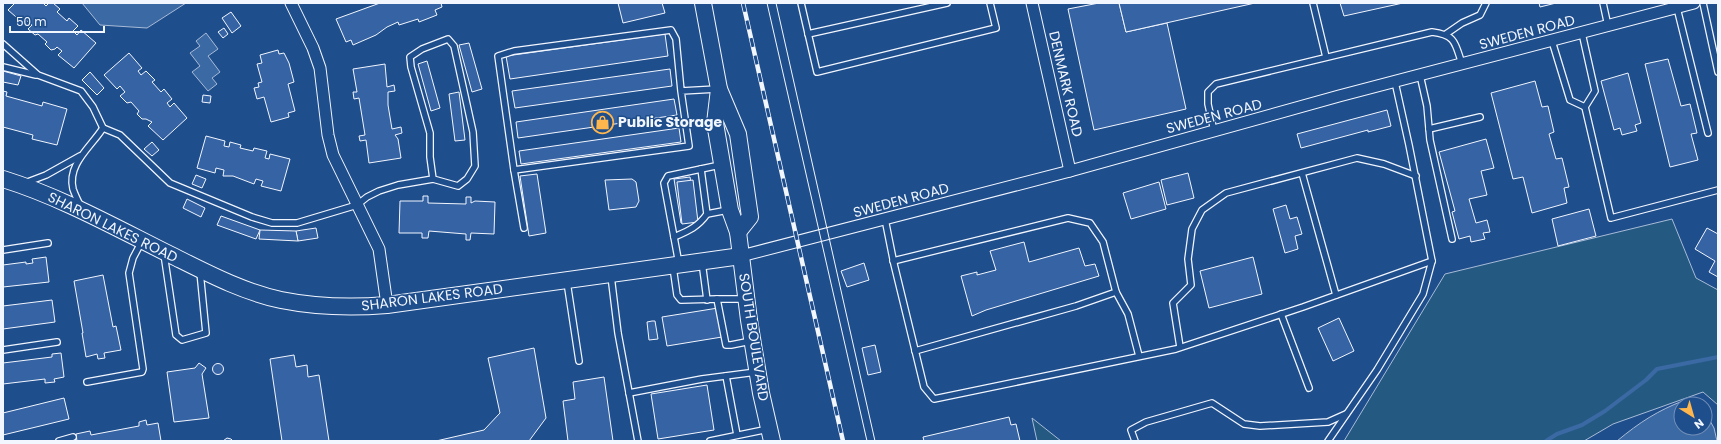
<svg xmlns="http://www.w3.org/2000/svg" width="1721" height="444" viewBox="0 0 1721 444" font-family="Poppins,sans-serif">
	<rect width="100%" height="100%" fill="#1f4e8c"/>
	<g fill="#245a82" stroke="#a8bbd7">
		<polygon points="1672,219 1696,278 1718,290 1718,405 1703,392 1613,424 1584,441 1344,441 1445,274"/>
		<polygon points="1032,418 1061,441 1037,441"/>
	</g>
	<g fill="#3b69a3" stroke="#a8bbd7">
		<polygon points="82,3 186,3 147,28 100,25"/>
		<polygon points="206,33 218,49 208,56 220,72 212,78 217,84 208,91 192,72 200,66 190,53 200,46 196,41"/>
		<path d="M1685 400 1696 404H1681V428H1705V412L1714 428 1717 441H1617C1640 422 1657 411 1685 400Z"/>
	</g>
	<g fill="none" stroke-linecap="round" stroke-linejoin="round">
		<polyline stroke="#3b69a3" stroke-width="4" points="1546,441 1557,434 1582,425 1605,411 1646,380 1657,369 1718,357"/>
	</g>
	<g fill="#3563a3" stroke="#f2f6ff">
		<polygon points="15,3 43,3 46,6 49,3 53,3 60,9 57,12 67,21 69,18 78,26 73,31 77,35 81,30 96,43 74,68 58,55 62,51 57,47 55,49 51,50 45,44 47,42 38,34 35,35 28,29 32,25 26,20 23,23 8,10"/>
		<polygon points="380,3 441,3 442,7 435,10 437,15 419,22 418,19 399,25 398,22 387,27 376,35 353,45 351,40 346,42 336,19"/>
		<polygon points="618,3 662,3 665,13 623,23"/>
		<polygon points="1099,3 1119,3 1126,32 1167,23 1186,109 1094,130 1068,9"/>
		<polygon points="1119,3 1255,3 1126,32"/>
		<polygon points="1340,3 1403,3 1344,16"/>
		<polygon points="1539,3 1556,3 1540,7"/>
		<polygon points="231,12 241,26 232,33 222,18"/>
		<polygon points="224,28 228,34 223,38 218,32"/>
		<polygon points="665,34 668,56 510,79 506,56"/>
		<polygon points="469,43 482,89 472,92 459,45"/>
		<polygon points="278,50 279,54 284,53 289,63 294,82 288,84 295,111 288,113 289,117 271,122 264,97 257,99 254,88 259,87 258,83 262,82 257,64 262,63 260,55"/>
		<polygon points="129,53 142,68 138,71 141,75 146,71 155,80 152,82 161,92 164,89 172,99 167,103 170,107 174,103 187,118 163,140 148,126 152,122 146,119 142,119 137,114 139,111 131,102 127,103 120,96 125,92 120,86 117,89 104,75"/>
		<polygon points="1668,59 1681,106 1690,104 1697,133 1691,134 1698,160 1670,167 1645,64"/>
		<polygon points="427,61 440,108 431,111 418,64"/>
		<polygon points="385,64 387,87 394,85 395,91 388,92 388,105 392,129 401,127 402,133 395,135 398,139 401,158 369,163 366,140 360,141 359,136 365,135 359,98 354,99 353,92 357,92 353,69"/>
		<polygon points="670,69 672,86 515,108 512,91"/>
		<polygon points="3,71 21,76 18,85 3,82"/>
		<polygon points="90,72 104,88 97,95 82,80"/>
		<polygon points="1628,73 1641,123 1635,125 1637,131 1622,135 1620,128 1614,130 1601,81"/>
		<polygon points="1535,81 1542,107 1548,106 1554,132 1549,134 1556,159 1562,158 1569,187 1564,188 1567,203 1532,213 1523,177 1513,179 1491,93"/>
		<polygon points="3,91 7,92 6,96 42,106 43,102 67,109 57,145 32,139 33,135 3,127"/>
		<polygon points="459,92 465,140 455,141 449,94"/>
		<polygon points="203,95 211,96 210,103 202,102"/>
		<polygon points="674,99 677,115 518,138 516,122"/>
		<polygon points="1387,110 1391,126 1368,132 1368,130 1301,148 1297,134"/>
		<polygon points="679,128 681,142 521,164 519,151"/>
		<polygon points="206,136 225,141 224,146 229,147 230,142 241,145 240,148 253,151 254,148 267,151 265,158 269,159 270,154 290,159 281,191 261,186 263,181 256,179 254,184 233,176 223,176 224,170 216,168 215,173 197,168"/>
		<polygon points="1486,139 1494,168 1481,171 1487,195 1469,199 1476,223 1487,220 1490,232 1483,233 1485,239 1471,242 1470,236 1459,239 1452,212 1455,211 1439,152"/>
		<polygon points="152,142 159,150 152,156 144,149"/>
		<polygon points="1188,173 1194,198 1167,205 1161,180"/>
		<polygon points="537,174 546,233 529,236 520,176"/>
		<polygon points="196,175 206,179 202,188 192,184"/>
		<polygon points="690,177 697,221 681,223 674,179"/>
		<polygon points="632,179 636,182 639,201 636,207 609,210 605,180"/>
		<polygon points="693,180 698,222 682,224 677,182"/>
		<polygon points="1159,182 1166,209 1131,219 1123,193"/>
		<polygon points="423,196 428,196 428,203 466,204 466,197 471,197 471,203 475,201 495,202 494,234 471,233 470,240 466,240 466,234 429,231 428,238 422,238 422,233 399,233 400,201 423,201"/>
		<polygon points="187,199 205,208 201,217 183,208"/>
		<polygon points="1286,205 1290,219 1297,217 1302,234 1295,236 1298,249 1285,253 1273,209"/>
		<polygon points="1589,209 1596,236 1558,246 1552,219"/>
		<polygon points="221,216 260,230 256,239 217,225"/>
		<polygon points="316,228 318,238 298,241 296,231"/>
		<polygon points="1707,228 1718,234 1718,277 1709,272 1715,261 1695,249"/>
		<polygon points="260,230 296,231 298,241 259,239"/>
		<polygon points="1024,242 1029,262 1079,248 1085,266 1095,264 1099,276 986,310 972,316 961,276 977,272 977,275 996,270 990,251"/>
		<polygon points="46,257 49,282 3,287 3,265 26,262 26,264 33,263 32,259"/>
		<polygon points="1253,257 1262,294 1209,308 1200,271"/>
		<polygon points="864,263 869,280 847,287 841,271"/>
		<polygon points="103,275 113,327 116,326 121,350 104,353 105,358 98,359 97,354 86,357 82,333 83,333 74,281"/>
		<polygon points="52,300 55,322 3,329 3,306"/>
		<polygon points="718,308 722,337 667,346 662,317"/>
		<polygon points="1339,318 1354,351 1333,361 1318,328"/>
		<polygon points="652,321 655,321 658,339 649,340 647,322"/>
		<polygon points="875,345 881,372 868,375 862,348"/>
		<polygon points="534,348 546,418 529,441 436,441 484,430 500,413 488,358"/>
		<polygon points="61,353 64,377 54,379 55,382 45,383 45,379 3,384 3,363 52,357 52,354"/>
		<polygon points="294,355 296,367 307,365 308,377 319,375 329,441 282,441 270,359"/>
		<polygon points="199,363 206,368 202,374 209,418 174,422 167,372 195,368"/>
		<circle cx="218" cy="369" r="5.5"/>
		<polygon points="604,377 613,441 568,441 563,401 575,399 573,382"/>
		<polygon points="707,385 714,430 658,439 651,394"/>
		<polygon points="64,398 69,419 3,435 3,413"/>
		<polygon points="1009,417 1011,425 1016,424 1020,441 924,441 923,437"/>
		<polygon points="146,420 147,425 158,423 161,441 77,441 76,434 90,431 91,435 139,426 139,422"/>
		<polygon points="227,438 231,439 233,441 223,441"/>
	</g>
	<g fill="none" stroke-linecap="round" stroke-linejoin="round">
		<defs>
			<g id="lane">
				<polyline points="801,3 817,72 996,28 990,3"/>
				<polyline points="1313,3 1326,57"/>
				<polyline points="1603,3 1608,26"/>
				<polyline points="1703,3 1718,72"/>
				<polyline points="1677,8 1708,133"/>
				<polyline points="1582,33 1595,91 1585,107 1611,218 1718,190"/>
				<polyline points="808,34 947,3"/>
				<polyline points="1446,34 1462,23 1480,15 1486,3"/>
				<polyline points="1552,41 1570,100 1585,107"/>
				<polyline points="3,44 38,75 81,91 93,107 103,128 120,135 170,183 252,217 272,223 297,223 357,205 367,197 379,191 398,185 433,179 458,186 467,179 475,166 473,132 454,46 448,39 422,49 410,57 411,67 430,133 430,157 433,179"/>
				<polyline points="3,67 36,75"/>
				<polyline points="1420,75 1427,106 1430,140 1452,239"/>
				<polyline points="681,91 676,39 671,30 514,51 498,56 514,170 689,146 681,91 717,89"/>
				<polyline points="1429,129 1480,117"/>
				<path d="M1214 131 1208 104V92L1216 84 1432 32C1456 35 1455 43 1462 64"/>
				<polyline points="514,170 524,228"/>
				<polyline points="1302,173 1336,295"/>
				<polyline points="25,183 46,175 80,156"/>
				<path d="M81 207C78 201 75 195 73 189 67 164 91 147 103 128"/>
				<polyline points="707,214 728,210"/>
				<polyline points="885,219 894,264 924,387 934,399 1176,349 1303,307 1432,261"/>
				<path d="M674 237C688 231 698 227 707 214L701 169"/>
				<polyline points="3,250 48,243"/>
				<polyline points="164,254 176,335 182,340 206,333 200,272"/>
				<polyline points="893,261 1068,218 1090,223 1103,242 1116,292 1076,306 915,351"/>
				<polyline points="702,262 707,300"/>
				<polyline points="679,264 664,183 668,176 720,165"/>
				<polyline points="673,267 677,295 681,300 717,299 726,345 731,345 751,341"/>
				<polyline points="611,276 618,333 638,441"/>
				<polyline points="567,282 579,361"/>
				<polyline points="1116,292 1128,314 1139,356"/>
				<polyline points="717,299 744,299"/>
				<polyline points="1281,314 1309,388"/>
				<polyline points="1180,347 1173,303 1191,285 1188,259 1192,229 1202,210 1226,193 1357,158 1384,164 1416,176"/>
				<polyline points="3,350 57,342"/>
				<polyline points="726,376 737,435"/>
				<polyline points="87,382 142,372 143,369 129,273 133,258 142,241"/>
				<polyline points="629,393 702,379 756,372"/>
				<polyline points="59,441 73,437"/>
				<polyline points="710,441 768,429"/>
				<polyline points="1135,441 1131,430 1146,422 1212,403 1244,424 1260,426 1328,422 1346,414"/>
				<polyline points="1328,441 1377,370 1423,294 1432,261 1409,145 1395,82"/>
			</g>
			<g id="street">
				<polyline points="291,3 313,48 320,68 328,135 333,155 379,249 387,305"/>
				<polyline points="1032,3 1070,171"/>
				<polyline points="741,256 1070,171 1339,96 1694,3"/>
			</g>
			<g id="secondary">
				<polyline points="703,3 719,89 738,134 750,217 738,232"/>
				<polyline points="719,89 715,123 730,210 738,232 749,320 761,393 772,441"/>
				<path d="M3 179C64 198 120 230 177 258 211 275 244 292 281 300 316 307 351 308 387 305L741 256"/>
			</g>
		</defs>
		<use href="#lane" stroke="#f2f6ff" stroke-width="8"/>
		<use href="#street" stroke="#f2f6ff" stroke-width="13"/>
		<use href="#secondary" stroke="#f2f6ff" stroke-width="18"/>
		<use href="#lane" stroke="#1f4e8c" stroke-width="5.5"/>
		<use href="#street" stroke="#1f4e8c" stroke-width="11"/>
		<use href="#secondary" stroke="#1f4e8c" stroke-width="16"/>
		<g stroke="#f2f6ff" stroke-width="1">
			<polyline points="767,3 867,441"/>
			<polyline points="776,3 875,441"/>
		</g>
		<defs>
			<polyline id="rail" points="743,3 843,441"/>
		</defs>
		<use href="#rail" stroke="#f2f6ff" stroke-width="4.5"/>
		<use href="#rail" stroke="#1f4e8c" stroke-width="3" stroke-dasharray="9" stroke-linecap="butt"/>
	</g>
	<defs>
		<symbol id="shop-ring" viewBox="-11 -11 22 22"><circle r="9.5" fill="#1f4e8c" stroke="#ffb74d" stroke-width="1.5"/><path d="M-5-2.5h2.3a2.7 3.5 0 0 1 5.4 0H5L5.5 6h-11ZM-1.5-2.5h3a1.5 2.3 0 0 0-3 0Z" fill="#ffb74d"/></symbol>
	</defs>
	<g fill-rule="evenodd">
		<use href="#shop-ring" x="590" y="110" width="25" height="25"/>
	</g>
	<g text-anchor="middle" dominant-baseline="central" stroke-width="3" stroke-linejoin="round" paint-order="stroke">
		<g font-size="14" fill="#f2f6ff" stroke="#1f4e8c">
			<text transform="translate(1527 32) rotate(-15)">SWEDEN ROAD</text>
			<text transform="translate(1066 84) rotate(77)">DENMARK ROAD</text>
			<text transform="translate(1214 116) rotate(-15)">SWEDEN ROAD</text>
			<text transform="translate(901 200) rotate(-15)">SWEDEN ROAD</text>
			<text transform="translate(113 227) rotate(26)">SHARON LAKES ROAD</text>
			<text transform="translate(432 297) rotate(-7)">SHARON LAKES ROAD</text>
			<text transform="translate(754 337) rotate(81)">SOUTH BOULEVARD</text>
		</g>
		<g font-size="14" font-weight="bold" fill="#f2f6ff" stroke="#1f4e8c" text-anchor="start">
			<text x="618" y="122">Public Storage</text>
		</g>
	</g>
	<rect width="1721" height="444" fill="none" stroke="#f2f6ff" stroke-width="8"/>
	<g transform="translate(1693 416) rotate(143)"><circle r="19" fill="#1f4e8c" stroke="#7391ba"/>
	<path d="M0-3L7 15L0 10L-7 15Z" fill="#ffb74d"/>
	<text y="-6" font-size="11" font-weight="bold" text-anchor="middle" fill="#f2f6ff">N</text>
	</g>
	<path d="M10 26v6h94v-6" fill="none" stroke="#f2f6ff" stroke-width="2"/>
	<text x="16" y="26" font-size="12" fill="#f2f6ff" stroke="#1f4e8c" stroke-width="3" paint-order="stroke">50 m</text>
</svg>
